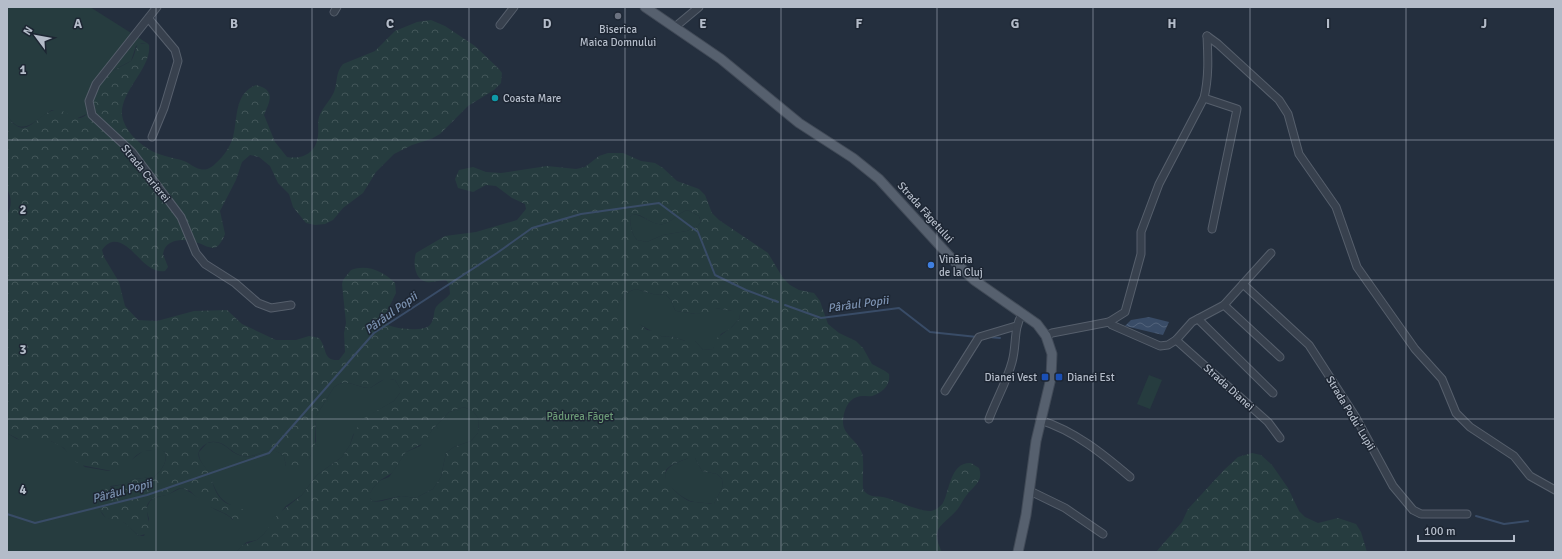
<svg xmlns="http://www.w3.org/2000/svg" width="1562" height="559" font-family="Signika,sans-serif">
<defs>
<pattern id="forest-crowns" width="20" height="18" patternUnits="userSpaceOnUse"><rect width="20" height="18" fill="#263c3f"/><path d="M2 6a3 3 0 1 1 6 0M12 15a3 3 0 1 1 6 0" fill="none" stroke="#435659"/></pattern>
<pattern id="water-waves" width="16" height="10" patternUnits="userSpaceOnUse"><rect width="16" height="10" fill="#394c67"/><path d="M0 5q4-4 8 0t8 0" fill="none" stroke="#53647b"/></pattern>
</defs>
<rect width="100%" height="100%" fill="#242f3e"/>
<!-- grass -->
<g fill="#263c3f">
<path d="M 7,7 L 90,7 L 147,43 L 142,43 L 136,46 L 131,61 L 114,70 L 95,92 L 92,106 L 87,114 L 78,118 L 74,118 L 52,110 C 36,119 22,140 7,115 Z"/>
<path d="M 688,210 L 699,216 L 701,222 L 698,226 L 687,231 L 663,235 L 647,242 L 637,240 C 632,235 630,225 630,217 L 633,214 C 644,215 653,226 663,224 C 673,222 678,212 688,210 Z"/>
<path d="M 636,289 L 653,294 L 666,295 L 671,300 L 675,310 L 677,311 L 696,314 L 717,308 C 724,310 733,310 739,313 L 740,318 L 730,329 L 721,334 L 713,349 L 703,350 L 695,341 L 685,341 L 671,336 L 662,337 L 635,322 L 618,322 C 613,308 622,292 636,289 Z"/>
<polygon points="1149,375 1162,380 1150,409 1137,404"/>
<path d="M 386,378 L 395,380 L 400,388 L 400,393 L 394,401 L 372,414 L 353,435 L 350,445 L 342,457 L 317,475 L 302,495 L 286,506 L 264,534 L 257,540 L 247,542 L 236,552 L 7,552 L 7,433 L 17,439 L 27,441 L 51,441 L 60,445 L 85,467 L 109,471 L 131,460 L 143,451 L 161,449 L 165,452 C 168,462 162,470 154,477 L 134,479 L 125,484 L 111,486 L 98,500 C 102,525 110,515 125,523 C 130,526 134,532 139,536 L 144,536 L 149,519 L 146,509 L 150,501 L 154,498 L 169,494 L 181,488 C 192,491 201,501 211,507 C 219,512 227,513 233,520 L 231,505 C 217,499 215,487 209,475 C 206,466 198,463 199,452 L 207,443 C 226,438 228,454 243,456 C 261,459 266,441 284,456 L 286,466 L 309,459 L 316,441 L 316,416 L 334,387 C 347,377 356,388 370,388 Z"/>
<polygon points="464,407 473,411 479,419 478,433 471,441 454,447 446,453 441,477 433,489 416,498 401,496 373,502 370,498 370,493 373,488 379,481 389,477 406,452 420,446 432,430 449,412"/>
<path d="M 688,458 L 695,458 L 702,471 L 717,474 L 722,479 L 723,486 L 714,504 C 712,504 692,502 690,501 C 682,497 658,482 667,470 C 671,464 682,461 688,458 Z"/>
</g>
<!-- forest -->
<g fill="url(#forest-crowns)" fill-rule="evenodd">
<path d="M 431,20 L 445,26 L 475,46 L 499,69 L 502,73 L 501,83 L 494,90 L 468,106 L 440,134 L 431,139 L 412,145 L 394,154 L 376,172 L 363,193 L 343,208 L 333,220 L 325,224 L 315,225 L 306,223 L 293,207 L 289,194 L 278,183 L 270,166 L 259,157 L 250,155 L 242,162 L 236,180 L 220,211 L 225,234 C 216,257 208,245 195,242 C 183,238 165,239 163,254 L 168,267 L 165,271 C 159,272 153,270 148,266 C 137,259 118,227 102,250 L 104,257 L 119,282 L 125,306 L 138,320 L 157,321 L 194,311 L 227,310 L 242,324 L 276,340 L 296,340 L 309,336 L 319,338 C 328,349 322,361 339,360 L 345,352 L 344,333 L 346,323 L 342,284 L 343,280 L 351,270 C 367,264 383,271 395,283 L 396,293 L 385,315 L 388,325 C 396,329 424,332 430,325 C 435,319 433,312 436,307 C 440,302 446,299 450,294 L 449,284 L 446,280 C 440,280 433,283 427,282 C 414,280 413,262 416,253 L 445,236 L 476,232 L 517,220 L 526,209 L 525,204 L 512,198 L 496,186 L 486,185 L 473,192 L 458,188 L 455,179 L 459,170 L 473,167 L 486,172 L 501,173 L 547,166 L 576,169 L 585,167 L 599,156 L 608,153 L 623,153 L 641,161 L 655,163 L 663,168 L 677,181 L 699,189 L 705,195 L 712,213 L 719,220 L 768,253 L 783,278 L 790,285 L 799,290 L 814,293 L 820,301 L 828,324 L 839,333 L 856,341 L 863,348 L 872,364 L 885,371 L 889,374 C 891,385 882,393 872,396 C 867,397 862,395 857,397 C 847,400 843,413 843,422 C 843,435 858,441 862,453 C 865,463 861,487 864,491 C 871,499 879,495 887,498 C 896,501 922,512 931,511 C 936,510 940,507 943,503 C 950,490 950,462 971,463 L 979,468 C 984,482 973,486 966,496 C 962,501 960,507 956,511 C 941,527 930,528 942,552 L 236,552 L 243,545 L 257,540 L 264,534 L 278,514 L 302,495 L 317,475 L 342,457 L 350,445 L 355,431 L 364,418 L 394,401 L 400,393 L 400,388 L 395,380 C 383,377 380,382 370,388 C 356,388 347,377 334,387 L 316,416 L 315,445 L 309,459 L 299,469 L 289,469 L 286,466 L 284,456 C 266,442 261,458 244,456 C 231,455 226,440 211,442 C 208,442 206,444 203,446 C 191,457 206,465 210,475 C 213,484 215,493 222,500 C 228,506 237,505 244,510 L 246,514 L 242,522 L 237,522 L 226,514 L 204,504 L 190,491 L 181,488 C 175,489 172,493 167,495 C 163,496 158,496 154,498 C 139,505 153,522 148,533 L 139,536 L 125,523 L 106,518 L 100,510 L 98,500 L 106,488 L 125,484 L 134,479 L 154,477 C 162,470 168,462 165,452 C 160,449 158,450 153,450 C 129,451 133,468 117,472 L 81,465 L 73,460 L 64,448 L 51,441 L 22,441 L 7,433 L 7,215 C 12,206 12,198 7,189 L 7,115 C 26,147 39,108 58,110 C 68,111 75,124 86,115 C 94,108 92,96 98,87 C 104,77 110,72 120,67 C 124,65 128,63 131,61 C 135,56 135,49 138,44 L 147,43 L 149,45 C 152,68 120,91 122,115 C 124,129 136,141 147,148 C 158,156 172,157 184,161 C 190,163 194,168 200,169 C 207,171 212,167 216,163 C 224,156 230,147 233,137 C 238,117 234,94 256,85 C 276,90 270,101 264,115 L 275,142 L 287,157 C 303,160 317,152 318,135 C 319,129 317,123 319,117 C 322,108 330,101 334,92 C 338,82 335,73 343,64 L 375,51 L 395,31 L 417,22 ZM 688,210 L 699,216 L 701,222 L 698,226 L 687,231 L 663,235 L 647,242 L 637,240 C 632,235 630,225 630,217 L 633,214 C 644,214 652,226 663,224 C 673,222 678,212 688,210 ZM 636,289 L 653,294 L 666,295 L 671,300 L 675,310 L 677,311 L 696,314 L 709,312 L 717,308 C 724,310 733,310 739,314 L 740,318 L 732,327 L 717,338 L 713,349 L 703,350 L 695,341 L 685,341 L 671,336 L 662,337 L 654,331 L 647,330 L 637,322 L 618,322 C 614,307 622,292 636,289 ZM 464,407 L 473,411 L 479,419 L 478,433 L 471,441 L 454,447 L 446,453 L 441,477 L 433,489 L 416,498 L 401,496 L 382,501 L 373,502 L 370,498 L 370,493 L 373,488 L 379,481 L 392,473 L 406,452 L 424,443 L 432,430 L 449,412 ZM 688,458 L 695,458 L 702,471 L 717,474 L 722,479 L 723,486 L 714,504 C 711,504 696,502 692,502 C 683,500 660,481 666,470 C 670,464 682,461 688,458 Z"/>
<polygon points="1252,453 1261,455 1272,465 1288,488 1299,511 1305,517 1318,523 1338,518 1356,524 1361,532 1367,552 1156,552 1182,522 1188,509 1224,470 1238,457"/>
</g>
<!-- water -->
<polygon fill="url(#water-waves)" points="1149,317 1169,322 1163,335 1125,326 1131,320"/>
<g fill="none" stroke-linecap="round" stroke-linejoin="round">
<!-- stream -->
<g stroke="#394c67" stroke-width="2">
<polyline points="785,305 821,318 899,308 930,332 977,337"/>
<polyline points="989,337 1000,338"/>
<polyline points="7,514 35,523 147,495 269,453 374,333 497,253 532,228 581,214 659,203 698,232 715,275 746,290 778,302"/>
<polyline points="1476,516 1504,524 1528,521"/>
</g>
<!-- minor casing -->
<g stroke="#565f6c" stroke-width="9">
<g id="minor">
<polyline points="157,7 96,84 89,101 92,115 132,152 181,217 196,253 205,264 235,283 258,303 271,308 291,305"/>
<polyline points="334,12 337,7"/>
<polyline points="149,19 175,50 178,61 164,108 152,137"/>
<polyline points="500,25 514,7"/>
<polyline points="675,27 699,7"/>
<polyline points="1207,36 1218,44 1279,100 1288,114 1299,154 1336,207 1357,267 1415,349 1442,379 1456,413 1470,427 1514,456 1530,476 1555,490"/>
<polyline points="1204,98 1237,109 1212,229"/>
<polyline points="1243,284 1309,345 1355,416 1393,486 1413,510 1421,514 1467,514"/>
<polyline points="1224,305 1280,357"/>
<polyline points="1198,319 1273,393"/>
<polyline points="1109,322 1112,325 1160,346 1168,345 1176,340 1192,322 1224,305 1271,253"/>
<path d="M 1046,336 L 1052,333 L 1109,322 L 1125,312 L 1141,254 L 1141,232 L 1159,184 L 1204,98 C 1209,77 1208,57 1207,36"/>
<polyline points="1176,340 1268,422 1280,438"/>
<polyline points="945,391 979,337 1016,326"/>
<path d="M 989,419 C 996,400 1007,381 1012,362 C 1017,344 1013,330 1022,314"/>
<path d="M 1040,420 C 1075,431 1103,454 1130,477"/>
<polyline points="1030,491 1065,508 1103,534"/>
</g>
</g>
<!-- major casing -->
<g stroke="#414a57" stroke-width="11">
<polyline id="major" points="645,7 721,59 799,123 853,158 879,179 952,259 974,280 1037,324 1046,336 1052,354 1051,378 1036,441 1026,515 1018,552"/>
</g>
<!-- minor -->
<use href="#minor" stroke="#38414e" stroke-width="7"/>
<!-- major -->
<use href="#major" stroke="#56606e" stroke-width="9"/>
</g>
<!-- grid -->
<path fill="none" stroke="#b4bcc9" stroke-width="1" stroke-opacity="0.55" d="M 156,7 L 156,552M 312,7 L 312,552M 469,7 L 469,552M 625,7 L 625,552M 781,7 L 781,552M 937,7 L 937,552M 1093,7 L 1093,552M 1250,7 L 1250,552M 1406,7 L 1406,552M 7,140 L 1555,140M 7,280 L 1555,280M 7,419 L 1555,419"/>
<!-- markers -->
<circle fill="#6b7280" stroke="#1d2633" stroke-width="1.5" cx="618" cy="16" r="4"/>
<circle fill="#0f9aa8" stroke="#1d2633" stroke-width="1.5" cx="495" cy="98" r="4"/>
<circle fill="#3f7fe0" stroke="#1d2633" stroke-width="1.5" cx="931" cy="265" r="4"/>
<g fill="#1a4fb4" stroke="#1d2633" stroke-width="1.5">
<rect x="1041" y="373" width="8" height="8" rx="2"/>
<rect x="1055" y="373" width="8" height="8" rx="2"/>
</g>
<g text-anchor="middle" stroke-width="3" stroke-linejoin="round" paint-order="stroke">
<!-- poi labels -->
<g font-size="11" fill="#b4bcc9" stroke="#1d2633" text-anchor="start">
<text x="618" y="33" text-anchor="middle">Biserica<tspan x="618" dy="13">Maica Domnului</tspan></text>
<text x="503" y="102">Coasta Mare</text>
<text x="939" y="263">Vinăria<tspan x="939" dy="13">de la Cluj</tspan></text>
<text x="1037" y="381" text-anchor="end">Dianei Vest</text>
<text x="1067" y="381">Dianei Est</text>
</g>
<!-- street labels -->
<g font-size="11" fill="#b4bcc9" stroke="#1d2633">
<text transform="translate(146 173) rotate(51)" y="4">Strada Carierei</text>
<text transform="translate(926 212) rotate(48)" y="4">Strada Făgetului</text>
<text transform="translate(1229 387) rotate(42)" y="4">Strada Dianei</text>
<text transform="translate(1351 413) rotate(59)" y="4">Strada Podu' Lupii</text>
</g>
<!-- park labels -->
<g font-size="11" fill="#6b9a76" stroke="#1d2633">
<text x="580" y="420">Pădurea Făget</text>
</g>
<!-- water labels -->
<g font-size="12" font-style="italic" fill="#7c92b1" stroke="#1d2633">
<text transform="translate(858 304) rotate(-8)" y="4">Pârâul Popii</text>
<text transform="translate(391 313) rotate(-36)" y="4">Pârâul Popii</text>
<text transform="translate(122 491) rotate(-15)" y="4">Pârâul Popii</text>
</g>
</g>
<g font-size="13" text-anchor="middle" font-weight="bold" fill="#b4bcc9" stroke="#1d2633" stroke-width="3" stroke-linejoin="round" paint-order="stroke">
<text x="78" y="28">A</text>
<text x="234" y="28">B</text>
<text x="390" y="28">C</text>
<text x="547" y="28">D</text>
<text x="703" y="28">E</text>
<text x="859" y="28">F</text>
<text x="1015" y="28">G</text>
<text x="1172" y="28">H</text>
<text x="1328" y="28">I</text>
<text x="1484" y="28">J</text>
<text x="23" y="74">1</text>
<text x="23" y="214">2</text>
<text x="23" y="354">3</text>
<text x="23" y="494">4</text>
</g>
<!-- border -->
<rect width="1562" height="559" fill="none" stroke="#b4bcc9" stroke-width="16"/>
<!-- north arrow -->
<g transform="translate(36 36) rotate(302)" stroke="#1d2633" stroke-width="3" paint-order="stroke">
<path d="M0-3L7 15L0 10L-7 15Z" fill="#b4bcc9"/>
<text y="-6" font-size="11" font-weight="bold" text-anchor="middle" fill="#b4bcc9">N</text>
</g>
<!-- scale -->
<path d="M1418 535v6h96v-6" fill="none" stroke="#b4bcc9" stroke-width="2"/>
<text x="1424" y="535" font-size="12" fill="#b4bcc9" stroke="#1d2633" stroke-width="3" paint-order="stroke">100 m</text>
</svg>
